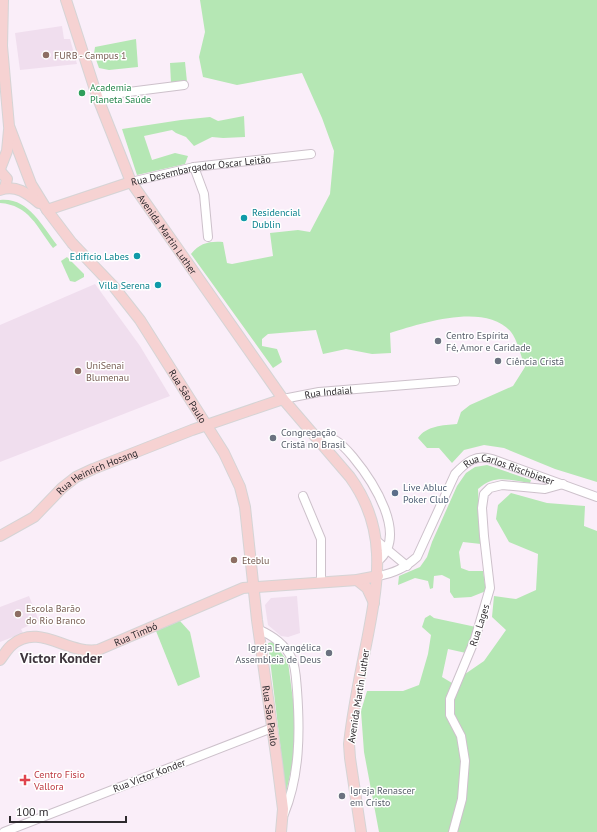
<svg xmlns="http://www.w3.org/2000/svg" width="597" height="832" font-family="'PT Sans',sans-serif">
<rect width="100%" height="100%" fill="#faeef9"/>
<!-- built -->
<g fill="#f0deee">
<polygon points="62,26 64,39 70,39 77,64 20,70 15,33"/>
<polygon points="95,284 140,346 170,396 0,462 0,325"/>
<polygon points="29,596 39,621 21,629 23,633 0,642 0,607"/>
<polygon points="297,596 300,633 288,637 281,636 268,625 265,605 271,598"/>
</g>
<!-- green -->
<g fill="#b5e7b4">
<path d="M 200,0 L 597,0 L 597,482 L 555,469 L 504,448 L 484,445 L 464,450 L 452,463 L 439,448 L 427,448 L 418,438 C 426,426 443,425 457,424 L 461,412 L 470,405 L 513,386 L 525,367 C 522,359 517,339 511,332 C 486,302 422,323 390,333 L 391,353 L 372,354 L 346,349 L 323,354 L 316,330 L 268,334 L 262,339 L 262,346 L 277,349 L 282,362 L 273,368 L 191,254 C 200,243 209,241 223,242 L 227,263 L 232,264 L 273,256 L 270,233 L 298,230 L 310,232 L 330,194 L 334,151 L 322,118 L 302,73 L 237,85 L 203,77 L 199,57 L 205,32 Z"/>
<polygon points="136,39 138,67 109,70 99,68 94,54 95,47"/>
<polygon points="185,62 187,82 171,83 170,63"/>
<polygon points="244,116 245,137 223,138 212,137 194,146 186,137 176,133 172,130 144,136 152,160 175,153 188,156 185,164 137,175 122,129 181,120 210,117 218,121"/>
<path d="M 0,200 C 28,197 42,226 57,245 L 53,248 C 37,227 29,205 0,203 Z"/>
<polygon points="67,257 84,274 84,277 75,282 70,281 61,261"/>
<path d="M 487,465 L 531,480 L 530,483 C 508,480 495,474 478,489 L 481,544 L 463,542 L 459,552 L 461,568 L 469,571 L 483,571 L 486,591 L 471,597 L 454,598 L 450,592 L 450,579 L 442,575 L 434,576 L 433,588 L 430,589 L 428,581 L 415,578 L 398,585 L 399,576 L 420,567 L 427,557 L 432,542 L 457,486 L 466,473 L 475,467 Z"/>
<polygon points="511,493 547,503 585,506 584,526 597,531 597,832 379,832 364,752 361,711 367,691 403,691 419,685 428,654 431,635 422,627 425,618 430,615 434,618 476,627 466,653 448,649 442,677 452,683 484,661 506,630 492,617 494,596 516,599 536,590 538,554 509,542 496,519 498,505"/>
<polygon points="180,621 190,632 200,677 178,686 156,631"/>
<polygon points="273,642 288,662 295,715 294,757 286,793 268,643"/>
</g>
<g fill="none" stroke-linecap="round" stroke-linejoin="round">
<!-- minor casing -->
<g stroke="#cdc1cb" stroke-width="10">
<g id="minor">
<polyline points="97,96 184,85"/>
<polyline points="194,167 204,194 208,237"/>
<path id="s1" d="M 131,182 L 194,167 L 311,154"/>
<path id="s2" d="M 283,399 L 319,392 L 455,381"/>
<path d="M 320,440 C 325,439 330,438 335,440 C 342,444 348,451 353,457 C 372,480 409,535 378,561"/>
<polyline points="303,496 321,539 321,583"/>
<polyline points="377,541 407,566"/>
<path id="s3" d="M 378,576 C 394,573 405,568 417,557 L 455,474 C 466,462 476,454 492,459 L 597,497"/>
<path d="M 258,629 C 273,636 285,644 292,659 C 296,668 296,680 297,690 C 300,731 300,775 284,814"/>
<polyline points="4,832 272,728"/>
<polyline points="453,832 462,799 465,761 461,736 450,715 450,699 475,639 490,588 484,536 482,508 484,494 490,488 502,485 545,489 563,484"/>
</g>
</g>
<!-- major casing -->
<g stroke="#d5d4d5" stroke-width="12">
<g id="major">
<path id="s4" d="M 3,0 L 2,46 L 9,126 L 31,184 L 47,210 L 72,243 L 114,287 L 140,320 L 224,453 L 240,487 L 245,507 L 257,620 L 277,762 L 283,809 L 281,832"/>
<path id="s5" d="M 66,0 L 97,96 L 131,182 L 283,399 L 350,477 C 387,528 379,577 368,635 C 361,671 353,707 349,744 L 350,758 L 361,832"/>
<polyline points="0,169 7,151 9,130"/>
<polyline points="0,171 7,179 5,188"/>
<path d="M 0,190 C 16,184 28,194 39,203"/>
<polyline points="47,210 131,182"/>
<path id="s6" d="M 0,536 L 34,517 L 62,488 L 76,477 L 93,469 L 192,430 L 283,399"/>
<polyline points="357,580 367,588 374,603"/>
<path id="s7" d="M 0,660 C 4,655 7,649 12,645 C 39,622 68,655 98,650 L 243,588 L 357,580 L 378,576"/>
</g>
</g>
<!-- minor -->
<use href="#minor" stroke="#fff" stroke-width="8"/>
<!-- major -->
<use href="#major" stroke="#f6d2d2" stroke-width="10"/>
</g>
<!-- markers -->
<g fill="#8d6e63" stroke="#fff" stroke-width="1.5">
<circle cx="46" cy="55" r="4"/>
<circle cx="78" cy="371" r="4"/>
<circle cx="234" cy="560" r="4"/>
<circle cx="18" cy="614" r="4"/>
</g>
<circle fill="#2e9e5b" stroke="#fff" stroke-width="1.5" cx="82" cy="93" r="4"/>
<g fill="#0f9aa8" stroke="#fff" stroke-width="1.5">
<circle cx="244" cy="218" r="4"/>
<circle cx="137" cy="256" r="4"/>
<circle cx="158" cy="285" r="4"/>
</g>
<g fill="#6b7280" stroke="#fff" stroke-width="1.5">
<circle cx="438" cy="341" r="4"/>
<circle cx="498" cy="361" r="4"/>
<circle cx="273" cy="438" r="4"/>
<circle cx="329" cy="653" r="4"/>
<circle cx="342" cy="796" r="4"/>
</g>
<circle fill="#5c6f8a" stroke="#fff" stroke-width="1.5" cx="395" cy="493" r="4"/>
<path fill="#e0444e" stroke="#fff" stroke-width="1.5" d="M23 774h4v4h4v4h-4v4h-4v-4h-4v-4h4z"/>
<g text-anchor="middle" stroke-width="3" stroke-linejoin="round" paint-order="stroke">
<!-- education labels -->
<g font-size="10" fill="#785e54" stroke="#fff" text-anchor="start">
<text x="54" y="59">FURB - Campus 1</text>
<text x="86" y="369">UniSenai<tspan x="86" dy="12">Blumenau</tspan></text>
<text x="242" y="564">Eteblu</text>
<text x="26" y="612">Escola Barão<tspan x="26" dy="12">do Rio Branco</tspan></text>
</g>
<!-- leisure labels -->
<g font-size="10" fill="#27864d" stroke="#fff" text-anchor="start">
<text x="90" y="91">Academia<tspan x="90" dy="12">Planeta Saúde</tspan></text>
</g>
<!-- street labels -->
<g font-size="10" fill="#2e2a2e" stroke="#fff">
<text dy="4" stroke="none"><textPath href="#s1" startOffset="71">Rua Desembargador Oscar Leitão</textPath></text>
<text dy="4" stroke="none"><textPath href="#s5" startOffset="257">Avenida Martin Luther</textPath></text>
<text dy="4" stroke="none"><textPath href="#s2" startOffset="46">Rua Indaial</textPath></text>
<text dy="4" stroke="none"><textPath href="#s4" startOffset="453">Rua São Paulo</textPath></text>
<text dy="4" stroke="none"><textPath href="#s6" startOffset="118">Rua Heinrich Hosang</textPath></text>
<text dy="4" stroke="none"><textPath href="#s3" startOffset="196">Rua Carlos Rischbieter</textPath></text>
<text transform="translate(479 625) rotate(-72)" y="4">Rua Lages</text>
<text dy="4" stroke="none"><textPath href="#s7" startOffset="150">Rua Timbó</textPath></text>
<text transform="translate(358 696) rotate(-81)" y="4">Avenida Martin Luther</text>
<text dy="4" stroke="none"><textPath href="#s4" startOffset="789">Rua São Paulo</textPath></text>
<text transform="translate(149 775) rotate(-21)" y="4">Rua Victor Konder</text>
</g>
<!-- culture labels -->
<g font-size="10" fill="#0d838f" stroke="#fff" text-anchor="end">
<text x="252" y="216" text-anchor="start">Residencial<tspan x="252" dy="12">Dublin</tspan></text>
<text x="129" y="260">Edifício Labes</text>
<text x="150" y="289">Villa Serena</text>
</g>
<!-- worship labels -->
<g font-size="10" fill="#5b616d" stroke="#fff" text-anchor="start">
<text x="446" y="339">Centro Espírita<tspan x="446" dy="12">Fé, Amor e Caridade</tspan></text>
<text x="506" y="365">Ciência Cristã</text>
<text x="281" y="436">Congregação<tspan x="281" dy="12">Cristã no Brasil</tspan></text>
<text x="321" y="651" text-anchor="end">Igreja Evangélica<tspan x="321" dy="12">Assembleia de Deus</tspan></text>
<text x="350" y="794">Igreja Renascer<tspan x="350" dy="12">em Cristo</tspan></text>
</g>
<!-- service labels -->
<g font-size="10" fill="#4e5e75" stroke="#fff" text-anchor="start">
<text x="403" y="491">Live Abluc<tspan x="403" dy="12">Poker Club</tspan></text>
</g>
<!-- health labels -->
<g font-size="10" fill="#be3a42" stroke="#fff" text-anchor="start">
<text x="34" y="778">Centro Fisio<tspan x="34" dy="12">Vallora</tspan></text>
</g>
<!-- district labels -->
<g font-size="14" font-weight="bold" fill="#3e353d" stroke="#fff">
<text x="61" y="663">Victor Konder</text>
</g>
</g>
<!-- scale -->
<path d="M10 816v6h116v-6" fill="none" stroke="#2e2a2e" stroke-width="2"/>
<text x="16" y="816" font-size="12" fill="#2e2a2e" stroke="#ffffff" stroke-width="3" paint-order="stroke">100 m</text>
</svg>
